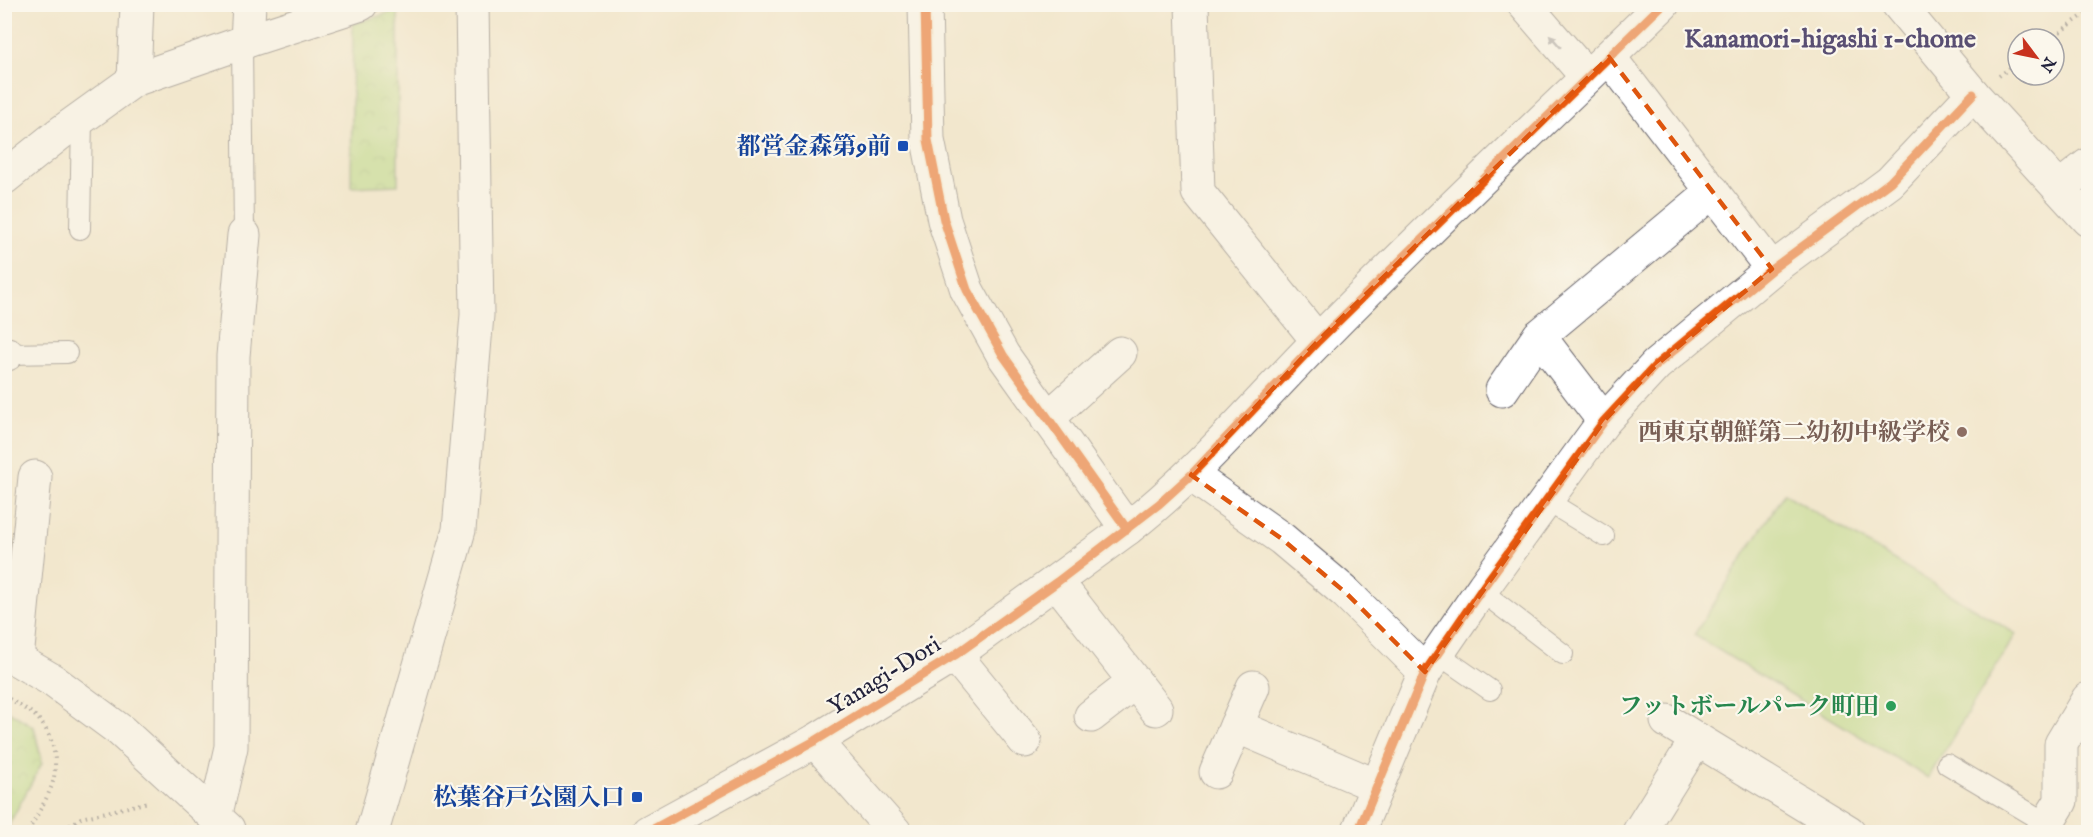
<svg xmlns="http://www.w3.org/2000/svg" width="2093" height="837" font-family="'IM FELL English','Noto Serif JP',serif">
<defs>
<pattern id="park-crowns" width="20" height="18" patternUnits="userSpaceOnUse" patternTransform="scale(1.5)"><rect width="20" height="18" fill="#b4d983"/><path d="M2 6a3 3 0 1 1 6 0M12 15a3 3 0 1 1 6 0" fill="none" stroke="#9aba72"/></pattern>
</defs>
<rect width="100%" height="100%" fill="#fbf7ec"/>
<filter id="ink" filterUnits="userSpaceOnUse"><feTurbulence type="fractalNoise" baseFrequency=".0167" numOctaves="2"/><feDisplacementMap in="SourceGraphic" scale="12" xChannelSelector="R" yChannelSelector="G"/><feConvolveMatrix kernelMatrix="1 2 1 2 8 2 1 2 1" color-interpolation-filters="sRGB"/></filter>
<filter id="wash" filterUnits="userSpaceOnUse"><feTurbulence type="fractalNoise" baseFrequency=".008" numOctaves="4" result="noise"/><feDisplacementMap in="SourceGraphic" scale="24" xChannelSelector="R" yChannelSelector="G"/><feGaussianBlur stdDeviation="1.35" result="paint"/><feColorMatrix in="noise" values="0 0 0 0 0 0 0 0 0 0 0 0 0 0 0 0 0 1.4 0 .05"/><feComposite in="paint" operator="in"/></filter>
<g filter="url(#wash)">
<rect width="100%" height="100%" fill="#f2e7cd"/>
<!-- park -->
<g fill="url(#park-crowns)" stroke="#6b7e5f" stroke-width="1.5">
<polygon points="398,10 398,185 351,187 353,24"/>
<polygon points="5,709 34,727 42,763 5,832"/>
</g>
<!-- garden -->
<polygon fill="#b4d983" stroke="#6b7e5f" stroke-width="1.5" points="1784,493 2016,634 1928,778 1694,635"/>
</g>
<g filter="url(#ink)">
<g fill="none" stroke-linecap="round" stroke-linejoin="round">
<!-- service casing -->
<g stroke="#6b676e" stroke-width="22">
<g id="service">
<polyline points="242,43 244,235"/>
<polyline points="80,229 82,117"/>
<polyline points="7,354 67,353"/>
<polyline points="1547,501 1604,536"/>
<polyline points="1481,591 1563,654"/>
<polyline points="1438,654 1490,690"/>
<polyline points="1947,764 2048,824"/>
</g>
</g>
<!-- minor casing -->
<g stroke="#6b676e" stroke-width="35">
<g id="minor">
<polyline points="1192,4 1198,192 1318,341"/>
<polyline points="1524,4 1587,77"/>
<polyline points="1898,4 1973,94 2088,220"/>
<polyline points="247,41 249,4"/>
<polyline points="1609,57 1772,269"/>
<polyline points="134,80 137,4"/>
<polyline points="4,178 59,134 134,80 247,41 361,4"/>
<polyline points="2059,188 2088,165"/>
<polyline points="1539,336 1604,421"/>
<polyline points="4,354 7,354"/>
<polyline points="1502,390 1539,336 1713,191"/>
<polyline points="1047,419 1120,353"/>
<polyline points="1191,475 1282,539 1346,593 1425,672"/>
<path d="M 1127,529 C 1198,474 1255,405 1318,341 C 1430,226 1548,116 1663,4"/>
<polyline points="1057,582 1156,709"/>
<polyline points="4,652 52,680 121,731 228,829"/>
<polyline points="955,655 1025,741"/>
<polyline points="17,659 35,477"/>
<polyline points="1091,716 1135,682"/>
<polyline points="1667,721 1849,832"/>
<polyline points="1236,726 1377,786"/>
<polyline points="815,741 895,832"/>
<polyline points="1216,772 1253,687"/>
<polyline points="215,818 231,747 233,356 244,235"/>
<polyline points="372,832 459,530 477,315 472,4"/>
<polyline points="1358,832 1425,672 1484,586 1604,421 1656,365 1772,269 1890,182 1973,94"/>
<polyline points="1639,832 1697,739"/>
<polyline points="2042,832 2061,801 2061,744 2088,699"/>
</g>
</g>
<!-- tertiary casing -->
<g stroke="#6b676e" stroke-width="35">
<polyline id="tertiary" points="648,832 815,741 955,655 1127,529 1003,355 967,290 944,220 928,140 925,4"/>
</g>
<!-- path -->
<g stroke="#6b676e" stroke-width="4" stroke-dasharray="1.5 4.5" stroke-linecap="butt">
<polyline points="2050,39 2088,12"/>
<polyline points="1999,76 2018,62"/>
<path d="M 4,696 C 14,702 24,707 33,714 C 51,729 58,754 54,777 C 52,792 35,818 28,832"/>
<polyline points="60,832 81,818 149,802"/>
</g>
<!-- service -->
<use href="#service" stroke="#fff" stroke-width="20"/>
<!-- minor -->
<use href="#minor" stroke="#fff" stroke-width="33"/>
<!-- tertiary -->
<use href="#tertiary" stroke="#fff" stroke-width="33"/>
<!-- cycleway casing -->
<g stroke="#fbf7ec" stroke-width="13">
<g id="cycleway">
<polyline points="925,4 928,140 944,220 967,290 1003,355 1127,529"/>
<polyline points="648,832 815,741 955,655 1057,582 1159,504 1191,475 1318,341 1663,4"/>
<polyline points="1358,832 1425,672 1484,586 1604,421 1656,365 1772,269 1890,182 1973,94"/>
</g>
</g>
<!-- cycleway -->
<use href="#cycleway" stroke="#e8590c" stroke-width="9"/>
</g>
<!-- one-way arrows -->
<defs><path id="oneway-solid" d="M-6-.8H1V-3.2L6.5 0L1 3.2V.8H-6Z" transform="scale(1.5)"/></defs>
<use fill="#9c9ca7" href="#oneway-solid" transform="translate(1555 41) rotate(-131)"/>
</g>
<!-- marked area -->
<path d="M0 0H2093V837H0ZM 1609,57 L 1772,269 L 1656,365 L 1604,421 L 1425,672 L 1346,593 L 1282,539 L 1191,475 L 1318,341 Z" fill="#f2e7cd" fill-opacity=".55" fill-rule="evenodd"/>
<path fill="none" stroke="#de560e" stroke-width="4.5" stroke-dasharray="12 8" stroke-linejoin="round" d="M 1609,57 L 1772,269 L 1656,365 L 1604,421 L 1425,672 L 1346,593 L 1282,539 L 1191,475 L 1318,341 Z"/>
<!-- markers -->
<g fill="#1a4fb4" stroke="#fbf7ec" stroke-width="2">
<rect x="897" y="140" width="12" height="12" rx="3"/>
<rect x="631" y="791" width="12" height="12" rx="3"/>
</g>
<circle fill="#8d6e63" stroke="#fbf7ec" stroke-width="2" cx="1962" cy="432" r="6"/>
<circle fill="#2e9e5b" stroke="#fbf7ec" stroke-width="2" cx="1891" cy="706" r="6"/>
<g text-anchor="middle" stroke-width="4.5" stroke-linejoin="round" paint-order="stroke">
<!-- transit labels -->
<g font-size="24" font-weight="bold" fill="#164399" stroke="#fbf7ec" text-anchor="end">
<text x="891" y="154">都営金森第9前</text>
<text x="625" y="805">松葉谷戸公園入口</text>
</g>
<!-- education labels -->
<g font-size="24" font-weight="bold" fill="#785e54" stroke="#fbf7ec" text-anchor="end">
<text x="1950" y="440">西東京朝鮮第二幼初中級学校</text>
</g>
<!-- street labels -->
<g font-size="24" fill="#22223b" stroke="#fbf7ec">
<text transform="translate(884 675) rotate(-32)" y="8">Yanagi-Dori</text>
</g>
<!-- leisure labels -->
<g font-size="24" font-weight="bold" fill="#27864d" stroke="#fbf7ec" text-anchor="end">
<text x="1879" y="714">フットボールパーク町田</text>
</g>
<!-- neighbourhood labels -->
<g font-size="26" font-weight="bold" fill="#594f73" stroke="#fbf7ec">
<text x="1830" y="47">Kanamori-higashi 1-chome</text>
</g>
</g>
<!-- margin -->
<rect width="2093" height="837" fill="none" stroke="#fbf7ec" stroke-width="24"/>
<!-- north arrow -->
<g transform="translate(2036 57) rotate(122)"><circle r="28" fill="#fbf7ec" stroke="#a4a2a5" stroke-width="1.5"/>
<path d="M0-4.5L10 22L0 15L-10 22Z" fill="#c8321e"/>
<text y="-9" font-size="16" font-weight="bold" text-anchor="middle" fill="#22223b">N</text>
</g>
</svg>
